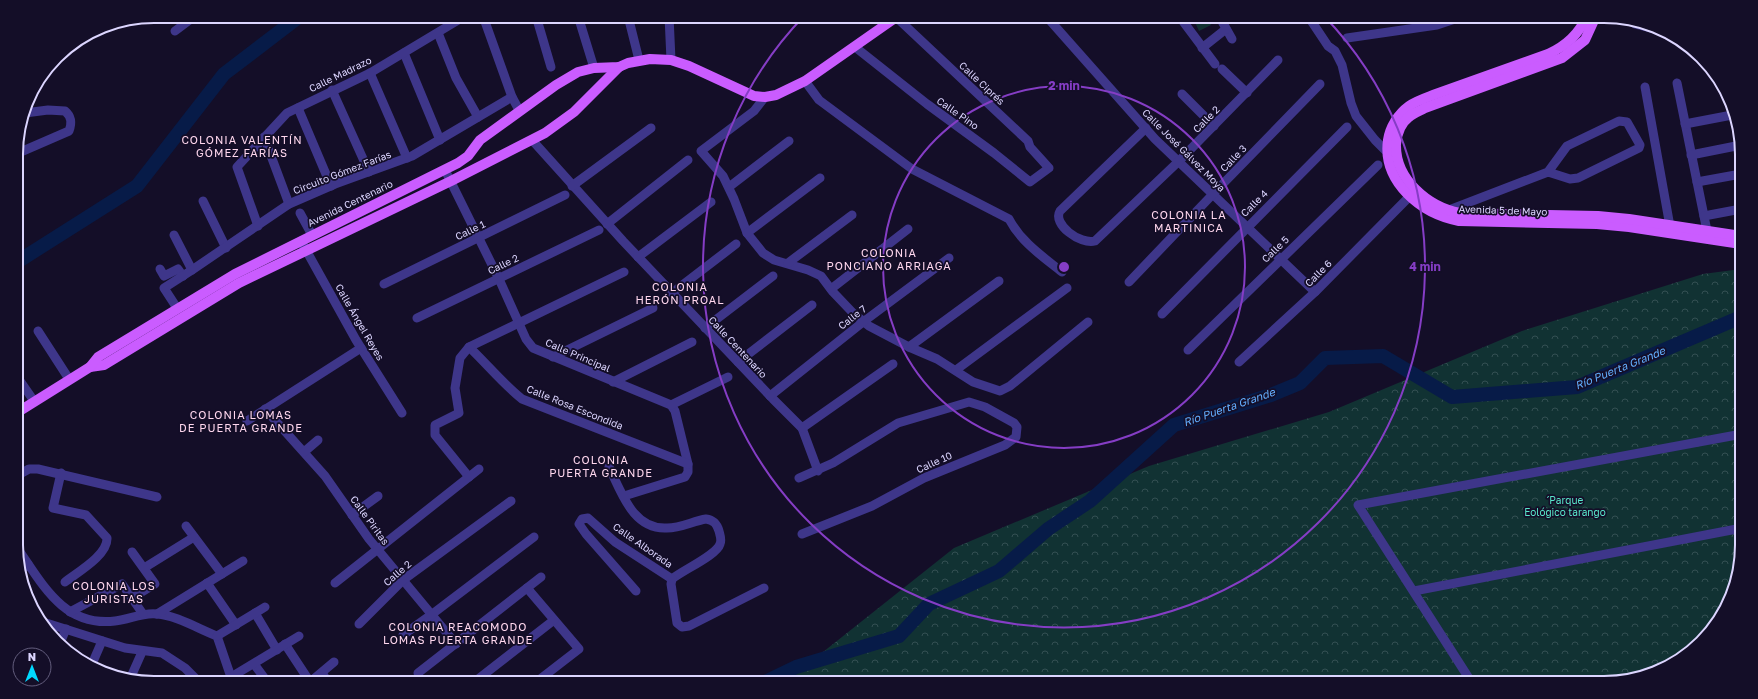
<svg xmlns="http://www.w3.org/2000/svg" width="1758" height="699" font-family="'Golos Text',sans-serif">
<defs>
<pattern id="park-crowns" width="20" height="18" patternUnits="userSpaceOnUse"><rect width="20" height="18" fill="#113233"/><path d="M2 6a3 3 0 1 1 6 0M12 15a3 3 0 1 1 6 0" fill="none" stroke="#334f52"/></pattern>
</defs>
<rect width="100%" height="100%" fill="#140e28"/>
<!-- grass -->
<polygon fill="#113233" points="1192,16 1207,16 1211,25 1199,31"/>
<!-- park -->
<polygon fill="url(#park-crowns)" points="1741,269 1742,545 1735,590 1714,629 1688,655 1649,676 1613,683 784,683 954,548 1149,466 1329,412 1522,331 1703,274"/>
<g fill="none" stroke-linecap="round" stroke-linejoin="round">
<!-- river -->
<g stroke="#071b48" stroke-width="14">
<polyline points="17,262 137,186 224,74 300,16"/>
<polyline points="763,683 796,667 899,636 929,604 999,571 1048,529 1090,501 1174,425 1271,395 1300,383 1325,358 1383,356 1452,397 1577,387 1741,317"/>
</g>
<!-- minor -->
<g stroke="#3e368a" stroke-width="9">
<polyline points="483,16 512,97 519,110"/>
<polyline points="536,16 551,67"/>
<polyline points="578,16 594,68"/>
<polyline points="628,16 639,60"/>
<polyline points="669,16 671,60"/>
<polyline points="1046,16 1155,139 1315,292"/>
<polyline points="1179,16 1215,64"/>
<polyline points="1219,16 1232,39"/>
<polyline points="1308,16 1328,46 1335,51 1342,65 1351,103 1356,116 1375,140 1387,152"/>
<polyline points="1630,20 1635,24 1666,32"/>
<polyline points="175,31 195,16"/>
<polyline points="438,33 456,78 478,117"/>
<polyline points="1347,38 1437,25 1464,16"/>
<polyline points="855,47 927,104 994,153 1030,182 1049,168 1030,147 1028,141 896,17"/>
<polyline points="1202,48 1226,29"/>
<polyline points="404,53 440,140"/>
<polyline points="1222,69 1247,93"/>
<polyline points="370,73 407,158"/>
<path d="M 805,81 L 819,100 L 912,169 L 1009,219 C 1021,242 1042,256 1062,272"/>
<polyline points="1677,83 1707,231"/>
<polyline points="1645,87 1671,232"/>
<polyline points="332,90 369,172"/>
<polyline points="1182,94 1214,126"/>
<polyline points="765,97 754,111 701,151 723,176 734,199 747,233 763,253 774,260 808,270 821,276 833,292 853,313 869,326 909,347 937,359 973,382 1000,391 1010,386 1088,322"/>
<polyline points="298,108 331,186"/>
<polyline points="1685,124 1732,115"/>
<path d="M 1146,128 L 1060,211 C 1052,224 1080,245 1095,241 L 1179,161 L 1278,60"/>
<polyline points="264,137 289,204"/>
<polyline points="532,140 623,241 773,399 802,428 818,471"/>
<path d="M 16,154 L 69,131 C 72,123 72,117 65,111 L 48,110 L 25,113"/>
<polyline points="1691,155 1741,145"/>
<polyline points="445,170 499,279 526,339 533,348 671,405 675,411 688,464 688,472 685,477 624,496"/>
<polyline points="1697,182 1741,174"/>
<polyline points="572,186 651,128"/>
<polyline points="729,187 789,141"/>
<polyline points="203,201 226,248"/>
<polyline points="1449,210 1548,172 1567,146 1619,121 1627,122 1640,145 1639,148 1578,178 1570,179 1548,172"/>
<polyline points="300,213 312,235"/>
<polyline points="1704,216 1741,209"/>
<polyline points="607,224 688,160"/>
<polyline points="258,226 237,167 287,113 370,73 465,16"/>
<polyline points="747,233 820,178"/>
<polyline points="174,235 192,270"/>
<polyline points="301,241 356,340 402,413"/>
<polyline points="638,257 711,202"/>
<polyline points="788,263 852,215"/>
<polyline points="160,269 164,276 178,269 183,276"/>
<polyline points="1129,282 1213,194 1320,84"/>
<polyline points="384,284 565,195"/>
<polyline points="831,289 908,229"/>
<polyline points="672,293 736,244"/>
<polyline points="177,308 164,288 192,270 289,204 335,184 412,156 512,97"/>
<polyline points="1162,314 1347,127"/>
<polyline points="417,318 599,230"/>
<polyline points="705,328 773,276"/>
<polyline points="38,331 69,379"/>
<path d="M 469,347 C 487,364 502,383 522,399 L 688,464"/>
<polyline points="909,347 999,281"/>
<polyline points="1188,350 1378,165"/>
<polyline points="553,357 653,308"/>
<polyline points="738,362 812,305"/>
<polyline points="1239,362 1315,292 1409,197"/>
<polyline points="956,370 1067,288"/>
<polyline points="18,378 34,401"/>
<polyline points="613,382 692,342"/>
<polyline points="770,396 863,322 949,258"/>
<polyline points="671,405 728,377"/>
<polyline points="265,409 325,476 369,539 456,644"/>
<polyline points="247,421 361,348"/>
<polyline points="802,428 893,364"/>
<polyline points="304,452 318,440"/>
<path d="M 609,467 C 622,493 633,530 667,528 C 681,528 693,521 706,519 C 714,520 717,524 719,531 C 720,535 722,540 720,544 C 717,555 683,570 672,579"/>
<path d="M 61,473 L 53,508 L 86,515 L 107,538 C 108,555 78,572 65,582"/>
<polyline points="18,475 29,469 38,469 157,497"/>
<polyline points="469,477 435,435 435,425 459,413 455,388 460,358 469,347 624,272"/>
<polyline points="799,478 833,463 898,423 969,402 985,407 1014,423 1017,427 1016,437 1005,445 924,478 872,506 802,534"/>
<polyline points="352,515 378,496"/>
<polyline points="186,526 222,574"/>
<path d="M 18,549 C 43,585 64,627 115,621 C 129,620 142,612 157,614 C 175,615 199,629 217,636 L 233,683"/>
<polyline points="144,568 194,537"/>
<polyline points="19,572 28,564"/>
<polyline points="207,583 236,625"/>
<polyline points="335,583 479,469"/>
<polyline points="527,588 579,649 535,683"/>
<polyline points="636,591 586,534 579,524 582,519 588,518 615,542 672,579 671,584 677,623 682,627 689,626 764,588"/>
<polyline points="1414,591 1742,528"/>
<polyline points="132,598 155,584 132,552"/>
<polyline points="70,612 122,584 143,614"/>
<polyline points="255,613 277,650"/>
<polyline points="157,614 243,561"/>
<polyline points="43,622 125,648 162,653 185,668 200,683"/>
<polyline points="359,624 403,580 511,501"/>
<polyline points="403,635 431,615 534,537"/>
<polyline points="217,636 265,607"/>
<polyline points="60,643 66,629"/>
<polyline points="285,644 310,682"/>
<polyline points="92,664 102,641"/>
<polyline points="254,664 268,683"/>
<polyline points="322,673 329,683"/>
<polyline points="418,673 541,577"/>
<polyline points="231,677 299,636"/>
<polyline points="130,679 142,652"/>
<polyline points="309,683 334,662"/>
<polyline points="473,683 554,620"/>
<polyline points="1472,683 1358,505 1742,434"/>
</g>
<!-- major -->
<g stroke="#ca5cff" stroke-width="10">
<path d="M 1587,16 C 1579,34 1566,46 1548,54 L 1433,95 C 1425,98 1416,101 1409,106 C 1398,114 1390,127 1388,140 C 1382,182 1421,214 1459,221 L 1597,224 L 1629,227 L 1741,244"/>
<path d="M 1596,16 L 1585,40 L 1562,58 L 1425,108 C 1420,111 1414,113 1409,117 C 1401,123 1397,134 1396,144 C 1395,179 1428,207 1460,213 L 1598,216 L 1629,219 L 1741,236"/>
<polyline points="90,367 104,365 239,283 451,181 545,133 574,112 619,67"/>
<polyline points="18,412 90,367 98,357 235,274 458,163 468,156 480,140 556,85 578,72 594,68 619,67 628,63 650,59 671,60 689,66 754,96 765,97 776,95 805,81 898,16"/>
</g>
</g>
<!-- distance rings -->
<g fill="none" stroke="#853dc5" stroke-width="2">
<circle cx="1064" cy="267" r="181"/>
<path d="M1324 16A361 361 0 1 1 804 16"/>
</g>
<g text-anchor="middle" stroke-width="3.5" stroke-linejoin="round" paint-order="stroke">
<!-- street labels -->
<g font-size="10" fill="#dcd5ff" stroke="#140e28">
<text transform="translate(340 74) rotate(-26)" y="4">Calle Madrazo</text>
<text transform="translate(982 83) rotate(43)" y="4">Calle Ciprés</text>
<text transform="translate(958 113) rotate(35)" y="4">Calle Pino</text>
<text transform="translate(1206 119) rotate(-45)" y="4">Calle 2</text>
<text transform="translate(1184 150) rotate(45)" y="4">Calle José Gálvez Moya</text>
<text transform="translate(1233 158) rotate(-46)" y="4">Calle 3</text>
<text transform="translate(342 172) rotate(-21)" y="4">Circuito Gómez Farías</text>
<text transform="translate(350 203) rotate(-26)" y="4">Avenida Centenario</text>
<text transform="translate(1254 203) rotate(-45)" y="4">Calle 4</text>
<text transform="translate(1503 210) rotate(2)" y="4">Avenida 5 de Mayo</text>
<text transform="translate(470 230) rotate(-26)" y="4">Calle 1</text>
<text transform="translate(1275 249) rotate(-44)" y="4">Calle 5</text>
<text transform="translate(503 264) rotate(-26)" y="4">Calle 2</text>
<text transform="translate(1318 273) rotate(-45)" y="4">Calle 6</text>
<text transform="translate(852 317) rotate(-38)" y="4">Calle 7</text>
<text transform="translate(360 322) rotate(60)" y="4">Calle Ángel Reyes</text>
<text transform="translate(738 347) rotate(47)" y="4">Calle Centenario</text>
<text transform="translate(578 355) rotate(23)" y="4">Calle Principal</text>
<text transform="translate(575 407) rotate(22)" y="4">Calle Rosa Escondida</text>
<text transform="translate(934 462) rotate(-24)" y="4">Calle 10</text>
<text transform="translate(370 520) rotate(54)" y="4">Calle Piritas</text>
<text transform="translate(643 545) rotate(35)" y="4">Calle Alborada</text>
<text transform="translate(397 573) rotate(-41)" y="4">Calle 2</text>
</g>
<!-- park labels -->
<g font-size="10" fill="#59e7cb" stroke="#140e28">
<text x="1565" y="504">´Parque<tspan x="1565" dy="12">Eológico tarango</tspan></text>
</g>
<!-- neighbourhood labels -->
<g font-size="11" letter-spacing="1" fill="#ffd7ee" stroke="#140e28">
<text x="242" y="144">COLONIA VALENTÍN<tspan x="242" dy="13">GÓMEZ FARÍAS</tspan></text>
<text x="1189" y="219">COLONIA LA<tspan x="1189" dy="13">MARTINICA</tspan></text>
<text x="889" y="257">COLONIA<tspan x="889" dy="13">PONCIANO ARRIAGA</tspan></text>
<text x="680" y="291">COLONIA<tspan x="680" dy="13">HERÓN PROAL</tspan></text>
<text x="241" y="419">COLONIA LOMAS<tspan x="241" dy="13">DE PUERTA GRANDE</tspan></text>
<text x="601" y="464">COLONIA<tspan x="601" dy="13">PUERTA GRANDE</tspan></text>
<text x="114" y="590">COLONIA LOS<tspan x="114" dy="13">JURISTAS</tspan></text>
<text x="458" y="631">COLONIA REACOMODO<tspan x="458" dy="13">LOMAS PUERTA GRANDE</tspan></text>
</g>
<!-- water labels -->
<g font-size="11" font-style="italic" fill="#63afff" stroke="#140e28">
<text transform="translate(1620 368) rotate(-22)" y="4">Río Puerta Grande</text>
<text transform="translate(1229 407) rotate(-19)" y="4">Río Puerta Grande</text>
</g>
</g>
<!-- crop -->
<path d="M0 0H1758V699H0ZM154 23H1604A131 131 0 0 1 1735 154V545A131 131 0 0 1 1604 676H154A131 131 0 0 1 23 545V154A131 131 0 0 1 154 23Z" fill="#140e28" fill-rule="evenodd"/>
<path fill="none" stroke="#dcd5ff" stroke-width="2" d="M154 23H1604A131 131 0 0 1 1735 154V545A131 131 0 0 1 1604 676H154A131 131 0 0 1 23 545V154A131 131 0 0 1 154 23Z"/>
<circle cx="1064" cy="267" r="6" fill="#853dc5" stroke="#140e28" stroke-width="2"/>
<g font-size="12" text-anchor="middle" font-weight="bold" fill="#853dc5" stroke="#140e28" stroke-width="3.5" stroke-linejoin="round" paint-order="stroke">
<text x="1064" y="90">2 min</text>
<text x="1425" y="271">4 min</text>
</g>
<!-- north arrow -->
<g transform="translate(32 667)"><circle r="19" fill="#140e28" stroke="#645e7e"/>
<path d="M0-3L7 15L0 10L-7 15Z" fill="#01d9ff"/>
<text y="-6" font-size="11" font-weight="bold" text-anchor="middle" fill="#dcd5ff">N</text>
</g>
</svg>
